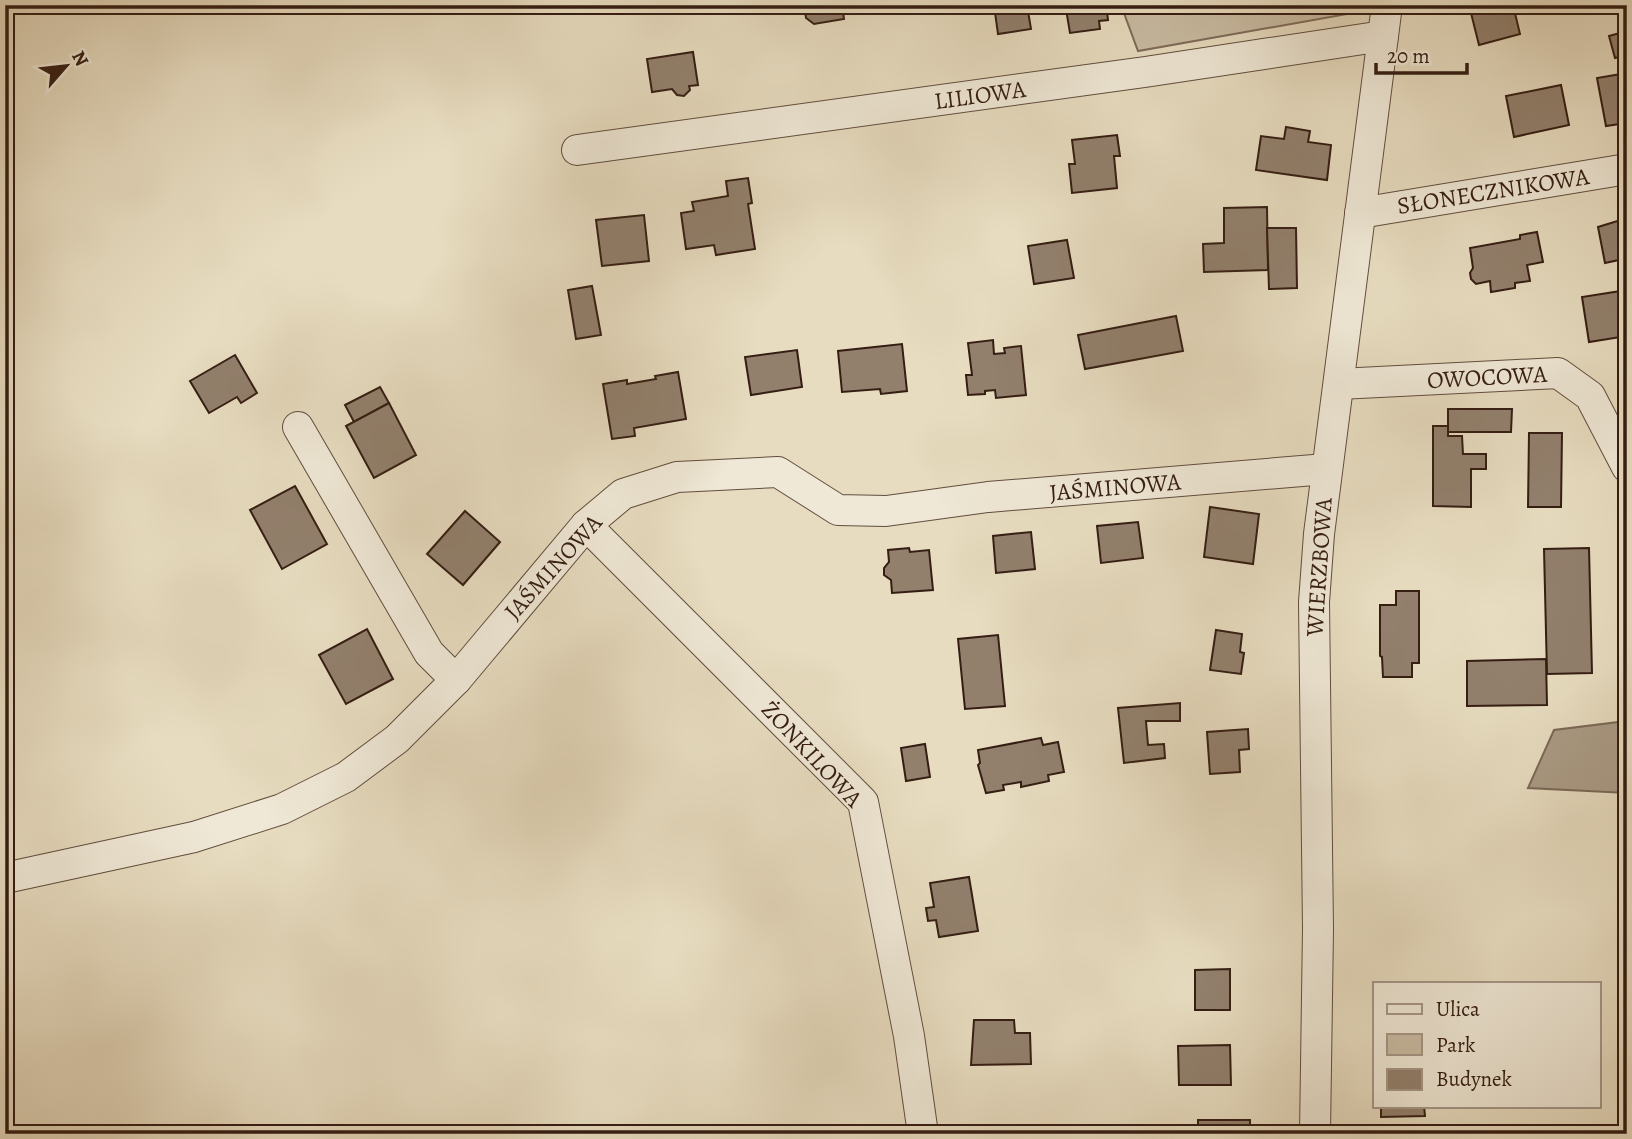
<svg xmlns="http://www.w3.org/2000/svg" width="1632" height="1139" font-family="Alegreya,serif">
<rect width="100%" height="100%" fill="#e7dcc0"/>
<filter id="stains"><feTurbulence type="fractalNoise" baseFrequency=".00286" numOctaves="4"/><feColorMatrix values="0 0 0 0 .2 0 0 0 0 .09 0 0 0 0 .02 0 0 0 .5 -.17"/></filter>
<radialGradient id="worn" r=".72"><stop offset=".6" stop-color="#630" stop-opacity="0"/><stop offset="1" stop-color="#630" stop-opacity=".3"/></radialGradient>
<!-- green -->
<polygon fill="#c9bca3" stroke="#7f6c5b" stroke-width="2" points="1121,5 1371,5 1370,10 1138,51"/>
<!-- water -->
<polygon fill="#aa9b85" stroke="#7b6957" stroke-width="2" points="1627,721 1627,793 1528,788 1554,730"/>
<!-- building -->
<g fill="#92806d" stroke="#351d13" stroke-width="2">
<polygon points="842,5 844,19 814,24 806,18 804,5"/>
<polygon points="994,5 1027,5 1031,29 998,34"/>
<polygon points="1074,5 1119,5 1120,9 1107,11 1108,20 1099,21 1100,29 1070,33 1066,9 1074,8"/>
<polygon points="1469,5 1513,5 1520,34 1479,45"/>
<polygon points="1627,31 1627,55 1615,58 1609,36"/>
<polygon points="693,52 698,85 689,86 690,90 684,96 677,95 672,89 652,92 647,59"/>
<polygon points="1627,73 1627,123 1606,126 1597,78"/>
<polygon points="1561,85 1569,125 1514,137 1506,96"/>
<polygon points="1286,127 1310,131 1308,142 1331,145 1327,180 1256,170 1261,136 1284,139"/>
<polygon points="1117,135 1120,156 1114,156 1117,188 1072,193 1069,164 1075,164 1072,140"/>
<polygon points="748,178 752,203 748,204 755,249 716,255 714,245 686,249 681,213 694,211 692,202 728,196 726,181"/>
<polygon points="1267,207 1268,270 1204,272 1203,244 1224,243 1224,208"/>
<polygon points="644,215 649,261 602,266 596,220"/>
<polygon points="1627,218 1627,262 1620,264 1619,260 1605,263 1598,227"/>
<polygon points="1267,228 1296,228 1297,288 1269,289"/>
<polygon points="1537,232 1543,262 1527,265 1530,281 1515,283 1515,288 1491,292 1490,281 1476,284 1471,279 1470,273 1473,268 1470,248 1520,239 1520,235"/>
<polygon points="1067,240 1074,278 1034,284 1028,246"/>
<polygon points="592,286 601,335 576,339 568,290"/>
<polygon points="1627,290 1627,336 1589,342 1582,297"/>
<polygon points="1176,316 1183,351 1085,369 1078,335"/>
<polygon points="993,340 994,354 1005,353 1004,348 1021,346 1026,395 996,398 995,390 985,391 985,394 968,395 966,375 972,375 968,343"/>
<polygon points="902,344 907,391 881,394 880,389 842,392 838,351"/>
<polygon points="797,350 802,387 751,395 745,357"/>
<polygon points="235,355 257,393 241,403 237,397 209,413 190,381"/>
<polygon points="678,372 686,419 634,428 635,436 612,439 603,384 627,380 627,384 656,379 655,376"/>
<polygon points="380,387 389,403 354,422 345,405"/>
<polygon points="389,403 416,455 374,478 346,426"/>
<polygon points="1448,409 1512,409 1511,432 1448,432"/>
<polygon points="1433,426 1448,426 1448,436 1462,436 1463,454 1486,454 1486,469 1471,469 1471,507 1433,506"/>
<polygon points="1529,433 1562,433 1561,507 1528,507"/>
<polygon points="295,486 327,544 282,569 250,510"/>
<polygon points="1210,507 1259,514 1253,564 1204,557"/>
<polygon points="465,511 500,542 463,585 427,554"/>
<polygon points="1138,522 1143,558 1101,563 1097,526"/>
<polygon points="1031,532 1035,569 996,573 993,536"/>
<polygon points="909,548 910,552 929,550 933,590 892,593 891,580 884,575 884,568 889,562 888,550"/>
<polygon points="1589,548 1592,673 1547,674 1544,549"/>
<polygon points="1396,591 1419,591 1419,663 1412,663 1412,677 1383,677 1382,657 1380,656 1380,605 1396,605"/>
<polygon points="367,629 393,679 346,704 319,655"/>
<polygon points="1216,630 1242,634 1240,652 1244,653 1241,674 1210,670"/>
<polygon points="998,635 1005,706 965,709 958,639"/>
<polygon points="1546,659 1547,705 1467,706 1467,661"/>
<polygon points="1180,703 1180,721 1146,721 1148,745 1164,744 1165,758 1124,763 1118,708"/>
<polygon points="1248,729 1249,749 1239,750 1240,772 1210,774 1207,732"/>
<polygon points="1041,738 1043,745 1058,742 1064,772 1048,775 1049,781 1021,787 1021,782 1003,785 1004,790 986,793 978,765 980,763 978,750"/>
<polygon points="925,744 930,777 906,781 901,748"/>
<polygon points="969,877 978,931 939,937 936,920 928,921 926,908 934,907 930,883"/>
<polygon points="1230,969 1230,1010 1195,1010 1195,970"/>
<polygon points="974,1020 1014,1020 1015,1033 1030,1033 1031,1064 971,1065"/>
<polygon points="1230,1045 1231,1085 1179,1085 1178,1046"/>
<polygon points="1381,1106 1424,1106 1425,1116 1381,1117"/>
<polygon points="1198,1120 1250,1120 1250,1132 1198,1134"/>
</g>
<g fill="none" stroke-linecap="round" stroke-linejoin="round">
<!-- minor casing -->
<g stroke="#624d3e" stroke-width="32">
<g id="minor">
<polyline points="577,150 1145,72 1383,36"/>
<polyline points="1360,213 1627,169"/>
<polyline points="1339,384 1558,373 1590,396 1627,467"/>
<polyline points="298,427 429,653 456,680"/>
<polyline points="586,525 863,802 909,1036 923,1134"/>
<polyline points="5,878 194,837 282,809 346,777 397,739 456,680 586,525 623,494 677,477 778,472 838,510 886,511 988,497 1326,469"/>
<polyline points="1315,1134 1318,929 1314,602 1319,534 1387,5"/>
</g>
</g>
<!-- minor -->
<use href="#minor" stroke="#efe8d6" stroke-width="30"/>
</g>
<g text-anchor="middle" stroke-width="5" stroke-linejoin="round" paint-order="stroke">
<!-- street labels -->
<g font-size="24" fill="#351d13" stroke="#efe8d6">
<text transform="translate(980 95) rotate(-8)" y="8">LILIOWA</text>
<text transform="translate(1493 191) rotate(-9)" y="8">SŁONECZNIKOWA</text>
<text transform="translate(1487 377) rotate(-3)" y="8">OWOCOWA</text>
<text transform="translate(1115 487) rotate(-5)" y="8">JAŚMINOWA</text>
<text transform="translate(553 567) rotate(-48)" y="8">JAŚMINOWA</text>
<text transform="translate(1319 567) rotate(-86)" y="8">WIERZBOWA</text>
<text transform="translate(812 754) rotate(47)" y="8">ŻONKILOWA</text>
</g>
</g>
<!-- margin -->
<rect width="1632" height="1139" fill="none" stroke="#e7dcc0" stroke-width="28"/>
<rect x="7" y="7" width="1618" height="1125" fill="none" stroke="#351d13" stroke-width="3.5"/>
<rect x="14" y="14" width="1604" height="1111" fill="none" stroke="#351d13" stroke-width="2"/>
<!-- legend -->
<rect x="1373" y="982" width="228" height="126" fill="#efe8d6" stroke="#a59788" stroke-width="2"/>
<rect x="1387" y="1004" width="35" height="10" fill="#efe8d6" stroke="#a59788" stroke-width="2"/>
<text x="1436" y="1016" font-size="21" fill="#351d13">Ulica</text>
<rect x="1387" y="1034" width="35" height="21" fill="#c9bca3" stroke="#a59788" stroke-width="2"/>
<text x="1436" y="1052" font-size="21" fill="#351d13">Park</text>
<rect x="1387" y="1069" width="35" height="21" fill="#92806d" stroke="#a59788" stroke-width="2"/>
<text x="1436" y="1086" font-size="21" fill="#351d13">Budynek</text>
<!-- north arrow -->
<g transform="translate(66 66) rotate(62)" stroke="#efe8d6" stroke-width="5" paint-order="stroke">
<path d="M0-5L12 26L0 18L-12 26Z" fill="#351d13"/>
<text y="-10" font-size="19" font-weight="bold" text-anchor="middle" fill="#351d13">N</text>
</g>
<!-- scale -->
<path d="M1376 63v10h91v-10" fill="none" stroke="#351d13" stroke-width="3.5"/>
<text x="1387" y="63" font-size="21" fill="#351d13" stroke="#efe8d6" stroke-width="5" paint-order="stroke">20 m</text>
<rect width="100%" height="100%" filter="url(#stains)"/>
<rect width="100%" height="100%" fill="url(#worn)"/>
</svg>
